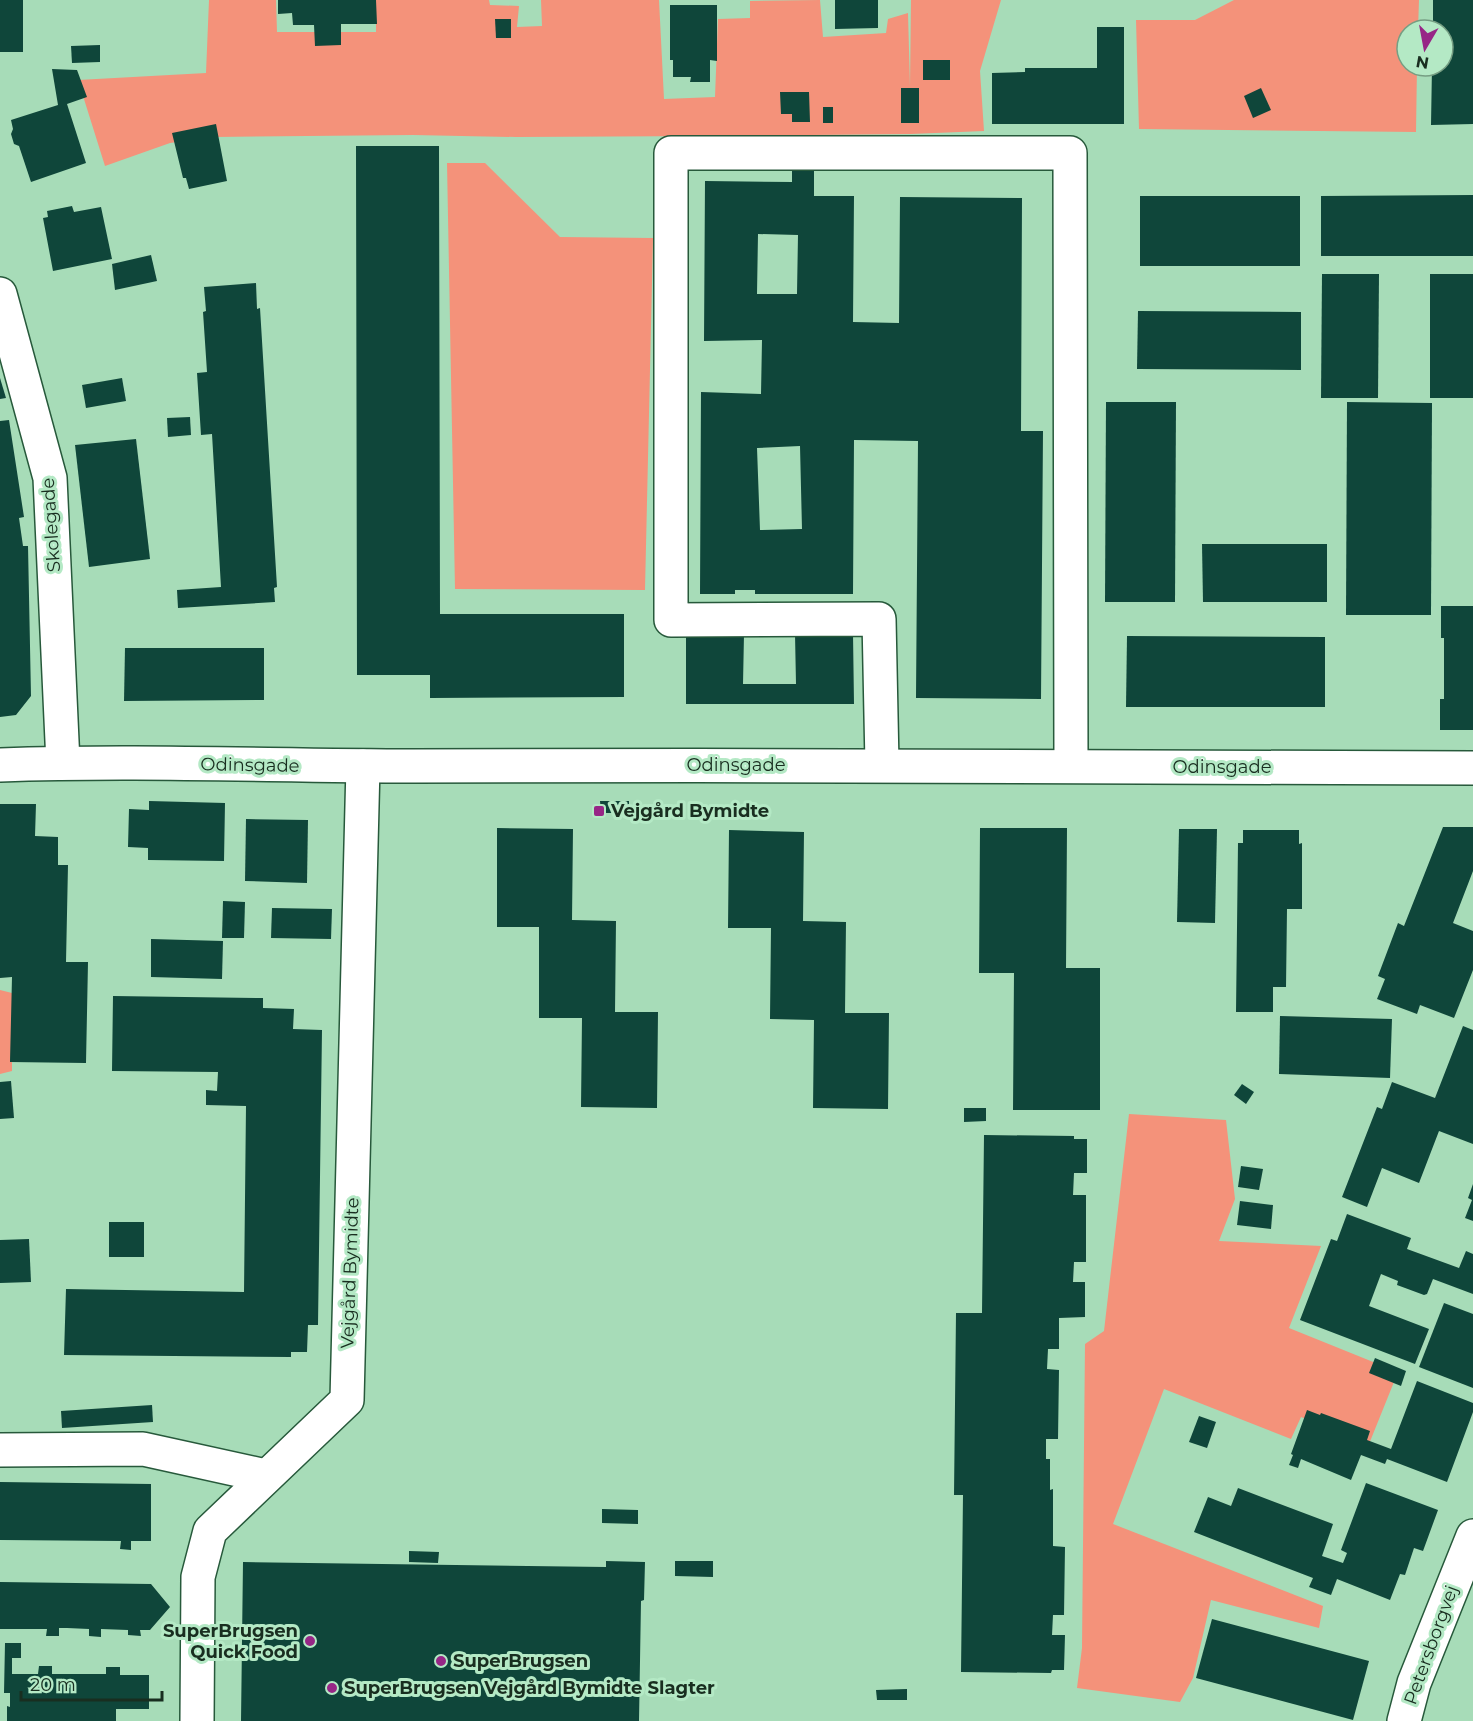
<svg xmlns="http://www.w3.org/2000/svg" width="1473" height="1721" font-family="Montserrat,sans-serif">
<rect width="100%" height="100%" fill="#a7dcb8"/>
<!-- green -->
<g fill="#f4927a">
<polygon points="209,0 276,0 277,32 376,32 376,0 489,0 490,5 519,6 517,27 542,26 541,0 659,0 664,99 715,97 718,19 750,18 750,1 820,0 823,37 886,33 888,19 908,13 910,87 911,0 1001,0 980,71 984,131 911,134 708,136 516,137 413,135 214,137 170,143 105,166 78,80 206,73"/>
<polygon points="1234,0 1419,0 1418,30 1407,30 1407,66 1417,66 1416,132 1139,129 1136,20 1195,20"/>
<polygon points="447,163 485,163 560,237 653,238 645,590 455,589"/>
<polygon points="0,990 12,993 12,1071 0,1074"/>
<polygon points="1129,1114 1226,1120 1235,1199 1219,1241 1321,1246 1289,1328 1398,1372 1369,1444 1301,1417 1291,1439 1164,1389 1113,1524 1323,1606 1319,1628 1211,1600 1193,1678 1180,1702 1077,1688 1082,1648 1085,1344 1104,1331"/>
</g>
<!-- building -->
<g fill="#0f463a" fill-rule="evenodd">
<rect x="0" y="0" width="23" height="52"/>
<polygon points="278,0 376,0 377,24 341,24 341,45 315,46 314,25 293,25 292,13 278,14"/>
<polygon points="835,0 878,0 878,28 835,29"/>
<polygon points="1433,0 1473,0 1473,124 1431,125 1432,66 1443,66 1443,30 1433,30"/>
<polygon points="670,5 717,5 717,61 710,60 710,82 690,82 691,77 673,77 673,60 670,60"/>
<polygon points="495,19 511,19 511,38 496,38"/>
<polygon points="1097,27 1124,27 1124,124 992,124 992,73 1025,72 1025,68 1097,68"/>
<polygon points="100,45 100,62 72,63 71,46"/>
<rect x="923" y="60" width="27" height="20"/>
<polygon points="52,69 77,70 87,97 67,104 86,163 31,182 19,146 14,144 11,134 13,129 11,120 58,105"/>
<rect x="901" y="88" width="18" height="35"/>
<polygon points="1261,88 1271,110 1253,118 1244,96"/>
<polygon points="780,92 809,92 810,122 792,122 792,114 781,114"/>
<rect x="823" y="107" width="10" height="16"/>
<polygon points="216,124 227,181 189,189 186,178 183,178 172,133"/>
<polygon points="356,146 439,146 440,614 624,614 624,697 430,698 430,675 357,675"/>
<path d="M 792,166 L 814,166 L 814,196 L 854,196 L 853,322 L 899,323 L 900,197 L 1022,198 L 1021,431 L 1043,431 L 1041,699 L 916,698 L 918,441 L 854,440 L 853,594 L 755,594 L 755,590 L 735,590 L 735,594 L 700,594 L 701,392 L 761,394 L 762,340 L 704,341 L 705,181 L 792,182 ZM 758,234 L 798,235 L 797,294 L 757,294 ZM 800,446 L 802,529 L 760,530 L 757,448 Z"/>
<polygon points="1473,195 1473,256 1321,256 1321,196"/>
<rect x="1140" y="196" width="160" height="70"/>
<polygon points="72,206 74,212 101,207 112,259 53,271 43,218 48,217 47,211"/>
<polygon points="151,255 157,281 115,290 112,264"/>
<polygon points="1322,274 1379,274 1378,398 1321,398"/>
<rect x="1430" y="274" width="43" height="124"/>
<polygon points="256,283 257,309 260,308 277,587 274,588 275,602 178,608 177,590 221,587 212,434 201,435 197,373 207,372 203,312 206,311 204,287"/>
<polygon points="1138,311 1301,312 1301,370 1137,369"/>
<polygon points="0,378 6,398 0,399"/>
<polygon points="122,378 126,401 86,408 82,385"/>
<polygon points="1106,402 1176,402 1175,602 1105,602"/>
<polygon points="1347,402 1432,403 1431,615 1346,615"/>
<polygon points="190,417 191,435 168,437 167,418"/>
<polygon points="9,420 24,517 19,518 23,546 28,546 31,696 16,715 0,717 0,421"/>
<polygon points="136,439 150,559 89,567 75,445"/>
<polygon points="1202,544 1327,544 1327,602 1203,602"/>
<polygon points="1441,606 1473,606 1473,730 1440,730 1440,699 1444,699 1444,638 1441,638"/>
<polygon points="686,633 744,634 743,684 796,684 795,634 853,634 854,704 686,704"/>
<polygon points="1127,636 1325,637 1325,707 1126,707"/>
<polygon points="125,648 264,648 264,700 124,701"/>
<polygon points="149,801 225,803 224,861 148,860 148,848 128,847 129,809 149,810"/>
<polygon points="600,801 629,801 629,813 601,813"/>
<polygon points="0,804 36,804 35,836 58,837 58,865 68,865 66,962 88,962 86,1063 10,1062 12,977 0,978"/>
<polygon points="246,819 308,820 307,883 245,881"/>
<polygon points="1443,827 1473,827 1473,871 1453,923 1473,931 1473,970 1454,1018 1420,1005 1417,1014 1377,999 1385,979 1378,976 1398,923 1404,926"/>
<polygon points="497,828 573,829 572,920 616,921 615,1012 658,1012 657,1108 581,1107 582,1018 539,1018 539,927 497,927"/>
<polygon points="980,828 1067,828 1066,968 1100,968 1100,1110 1013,1110 1014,973 979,973"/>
<polygon points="1179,829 1217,829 1215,923 1177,922"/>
<polygon points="729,830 804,832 803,921 846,922 845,1013 889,1013 888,1109 813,1108 814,1020 770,1019 771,928 728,928"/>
<polygon points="1243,830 1299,830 1299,844 1302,843 1302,909 1287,909 1286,987 1273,987 1273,1012 1236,1012 1238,843 1243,843"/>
<polygon points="223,901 245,902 244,938 222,938"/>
<polygon points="272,908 332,909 331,939 271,938"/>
<polygon points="151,939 223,941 222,979 151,977"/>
<polygon points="113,996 263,998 263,1008 294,1009 293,1029 322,1030 318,1325 308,1325 307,1352 291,1352 291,1357 64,1355 66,1289 244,1292 246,1106 206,1105 206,1090 217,1091 218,1072 112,1071"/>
<polygon points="1280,1016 1392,1019 1390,1078 1279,1074"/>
<polygon points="1463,1026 1473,1030 1473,1144 1439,1131 1419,1183 1382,1168 1367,1207 1342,1197 1377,1107 1382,1109 1392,1082 1435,1098"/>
<polygon points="11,1081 14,1118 0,1119 0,1082"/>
<polygon points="1242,1084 1254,1092 1246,1104 1234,1095"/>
<polygon points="964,1108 986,1108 986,1121 964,1122"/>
<polygon points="984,1135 1074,1136 1074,1139 1087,1139 1087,1173 1074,1173 1073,1195 1086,1195 1086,1262 1074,1262 1073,1282 1085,1282 1085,1317 1059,1318 1059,1349 1048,1349 1047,1369 1059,1370 1058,1439 1046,1439 1046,1459 1050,1459 1050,1490 1053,1489 1053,1546 1065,1547 1064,1615 1053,1615 1052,1635 1065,1635 1064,1670 1052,1670 1051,1673 961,1672 963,1495 954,1495 956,1313 982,1313"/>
<polygon points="1241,1166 1263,1169 1259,1190 1238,1187"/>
<polygon points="1473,1184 1473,1221 1465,1218 1472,1200 1468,1198"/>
<polygon points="1240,1201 1273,1205 1271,1229 1237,1225"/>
<polygon points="1347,1214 1411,1238 1407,1249 1459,1268 1466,1251 1473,1254 1473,1294 1433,1279 1427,1294 1424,1295 1397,1285 1398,1281 1381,1274 1369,1306 1429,1329 1415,1364 1300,1320 1331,1239 1337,1241"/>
<rect x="109" y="1222" width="35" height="35"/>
<polygon points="29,1239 31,1282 0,1283 0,1240"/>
<polygon points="1444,1303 1473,1314 1473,1388 1419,1367"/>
<polygon points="1375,1358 1406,1371 1401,1386 1369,1373"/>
<polygon points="1417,1381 1473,1403 1473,1412 1447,1482 1387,1459 1385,1464 1361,1455 1351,1480 1301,1459 1298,1468 1289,1465 1293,1455 1291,1454 1307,1410 1320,1415 1321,1413 1370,1431 1367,1440 1391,1449"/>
<polygon points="152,1405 153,1422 62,1428 61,1411"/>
<polygon points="1199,1416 1216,1422 1207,1448 1189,1442"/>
<polygon points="0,1482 151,1484 151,1541 131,1541 131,1550 120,1549 121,1541 0,1540"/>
<polygon points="1366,1483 1438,1510 1423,1551 1414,1548 1405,1575 1400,1574 1390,1600 1337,1579 1331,1595 1309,1587 1313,1578 1194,1532 1208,1497 1231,1506 1238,1488 1333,1524 1322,1556 1343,1563 1347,1553 1341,1550"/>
<polygon points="602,1509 638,1510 638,1524 602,1523"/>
<polygon points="409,1551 439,1552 438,1563 409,1562"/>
<polygon points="606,1561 645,1562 644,1600 641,1601 639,1721 241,1721 243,1562 606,1567"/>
<polygon points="675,1561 713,1561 713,1577 675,1576"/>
<polygon points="0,1582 151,1584 170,1607 150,1630 140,1630 141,1636 128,1635 128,1630 101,1629 101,1637 89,1636 89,1629 67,1628 59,1628 59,1636 46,1636 47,1629 0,1629"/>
<polygon points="1212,1619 1369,1661 1353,1720 1196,1678"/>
<polygon points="5,1643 21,1643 21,1658 12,1658 12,1674 38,1674 39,1666 52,1666 52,1674 106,1674 106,1667 120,1667 120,1675 149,1675 149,1709 116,1709 116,1721 7,1721 7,1706 10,1707 10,1693 4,1693"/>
<polygon points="907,1689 907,1700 877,1700 876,1690"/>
</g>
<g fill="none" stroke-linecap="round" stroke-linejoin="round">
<!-- minor casing -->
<g stroke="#27593b" stroke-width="36">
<g id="minor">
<polyline points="0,294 50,478 63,763"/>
<polyline points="882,764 879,619 671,620 671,153 1070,153 1071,766"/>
<path d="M 0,765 C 138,760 276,766 414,766 C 767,765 1120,766 1473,768"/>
<polyline points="0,1450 143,1449 266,1476"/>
<polyline points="197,1721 198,1577 210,1531 347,1400 363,766"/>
<polyline points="1404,1721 1414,1683 1473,1536"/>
</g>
</g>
<!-- minor -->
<use href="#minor" stroke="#fff" stroke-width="33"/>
</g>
<!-- markers -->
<g fill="#972686" stroke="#b4e9c5" stroke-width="2">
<rect x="593" y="805" width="12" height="12" rx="3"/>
<circle cx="310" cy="1641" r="6"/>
<circle cx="441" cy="1661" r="6"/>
<circle cx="332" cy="1688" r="6"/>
</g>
<g text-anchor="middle" stroke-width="6" stroke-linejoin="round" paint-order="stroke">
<!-- street labels -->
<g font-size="18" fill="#192e20" stroke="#b4e9c5">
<text transform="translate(51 525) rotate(-94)" y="6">Skolegade</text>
<text transform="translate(250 765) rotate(1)" y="6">Odinsgade</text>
<text x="736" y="771">Odinsgade</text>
<text x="1222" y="773">Odinsgade</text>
<text transform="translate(350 1273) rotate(-88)" y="6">Vejgård Bymidte</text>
<text transform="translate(1431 1645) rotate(-70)" y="6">Petersborgvej</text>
</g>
<!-- poi labels -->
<g font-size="18" font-weight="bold" fill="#192e20" stroke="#b4e9c5" text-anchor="start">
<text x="611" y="817">Vejgård Bymidte</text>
<text x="298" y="1637" text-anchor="end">SuperBrugsen<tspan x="298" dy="21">Quick Food</tspan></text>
<text x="453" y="1667">SuperBrugsen</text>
<text x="344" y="1694">SuperBrugsen Vejgård Bymidte Slagter</text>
</g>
</g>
<!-- north arrow -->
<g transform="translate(1425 48) rotate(190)"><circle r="28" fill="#b4e9c5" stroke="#769e83" stroke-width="1.5"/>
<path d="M0-4.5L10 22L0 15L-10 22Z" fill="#972686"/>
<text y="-9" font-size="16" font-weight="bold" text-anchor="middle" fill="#192e20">N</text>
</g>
<!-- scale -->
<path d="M21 1691v9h141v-9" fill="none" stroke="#192e20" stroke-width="3"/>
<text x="30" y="1691" font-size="18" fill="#192e20" stroke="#b4e9c5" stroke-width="4.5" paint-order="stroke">20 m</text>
</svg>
